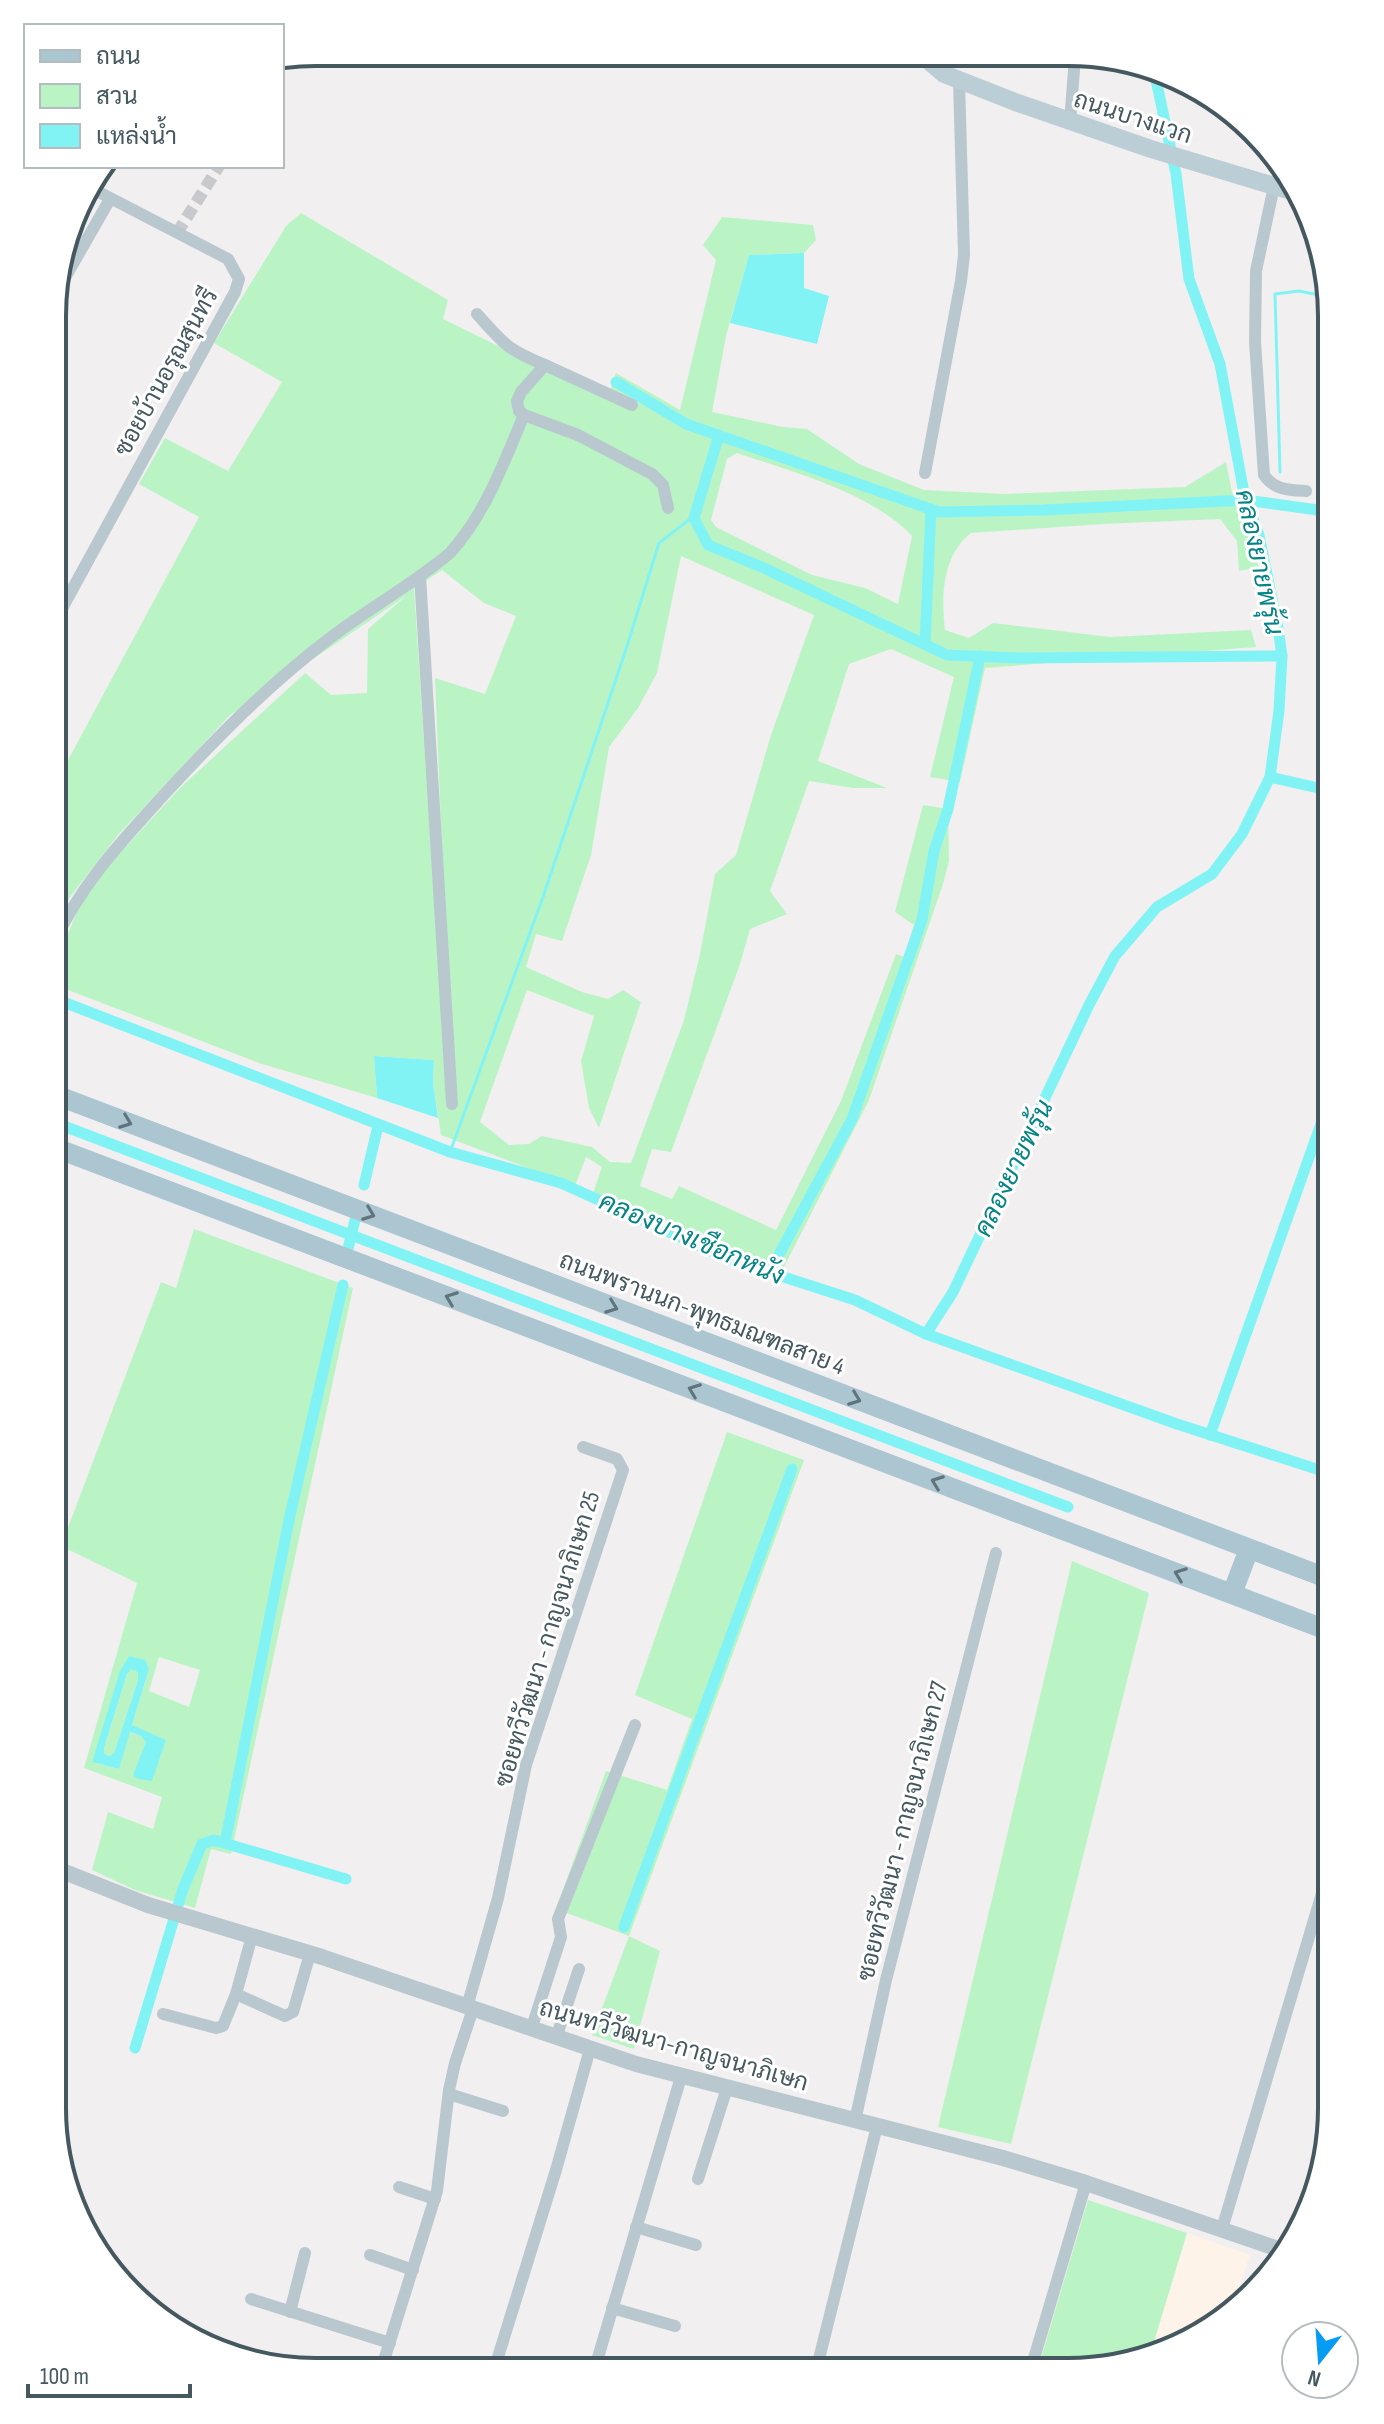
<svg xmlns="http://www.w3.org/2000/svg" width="1384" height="2424" font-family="'Sofia Sans Condensed',Sarabun,sans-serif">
<rect width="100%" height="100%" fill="#f2eff0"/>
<!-- commercial -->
<polygon fill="#fef3e8" points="1187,2233 1250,2255 1229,2317 1149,2358"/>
<!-- green -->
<g fill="#baf4c5" fill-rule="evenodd">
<path d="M 301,213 L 448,300 L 443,319 L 607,399 L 616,373 L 680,410 L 716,260 L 703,245 L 722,217 L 813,225 L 816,240 L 804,253 L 749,255 L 726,336 L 712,412 L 783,427 L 807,429 L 859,464 L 924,490 L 1005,494 L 1185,487 L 1226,462 L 1232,492 L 1248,526 L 1259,567 L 1239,571 L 1237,541 L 1220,519 L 1103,524 L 971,533 C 942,556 941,596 945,630 L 969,638 L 993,623 L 1110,637 L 1251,630 L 1256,647 L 985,668 L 960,782 L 930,777 L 954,677 L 891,649 L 849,664 L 818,761 L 887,788 L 853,788 L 809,781 L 770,891 L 787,914 L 750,929 L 740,964 L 671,1152 L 652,1149 L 640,1186 L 672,1199 L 679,1186 L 776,1230 L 841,1101 L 896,954 L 904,957 L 914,925 L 895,912 L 923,805 L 948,809 L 949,861 L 943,884 L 869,1100 L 784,1267 L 769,1262 L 761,1267 L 593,1193 L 602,1167 L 586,1157 L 575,1186 L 441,1135 L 433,1082 L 434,1060 L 374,1056 L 377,1098 L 262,1064 L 55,985 L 54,969 L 82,899 L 108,866 L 180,788 L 305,673 L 331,695 L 367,693 L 368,629 L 406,596 L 230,715 L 118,835 L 60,910 L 53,925 L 54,786 L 199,517 L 139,484 L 165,438 L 228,471 L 282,382 L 214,343 L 286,226 ZM 737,453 C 793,472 872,493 912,536 L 898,604 L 865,588 L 812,575 L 716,527 L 711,520 L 727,459 ZM 681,556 L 814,615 L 771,735 L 736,855 L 715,874 L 700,954 L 684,1020 L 631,1163 L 610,1162 L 592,1147 L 542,1136 L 529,1144 L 509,1145 L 480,1122 L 527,990 L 594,1016 L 581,1061 L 589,1108 L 599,1128 L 641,1002 L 623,990 L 608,999 L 582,992 L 526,967 L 536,934 L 562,941 L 591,855 L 609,747 L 638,708 L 657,673 ZM 442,570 L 484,603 L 516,616 L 485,694 L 435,678 L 447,970 L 433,878 L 414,589 Z"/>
<path d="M 194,1229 L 353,1288 L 231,1854 L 211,1849 L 195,1908 L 135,1890 L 92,1870 L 108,1812 L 153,1829 L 162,1797 L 84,1768 L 137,1583 L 61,1546 L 161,1282 L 176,1288 ZM 129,1656 L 149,1669 L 132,1725 L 162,1754 L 141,1736 L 129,1732 L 119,1769 L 92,1762 ZM 159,1657 L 200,1670 L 189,1707 L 149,1691 Z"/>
<polygon points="727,1432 804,1460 629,1936 660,1951 634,2049 592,2035 629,1936 556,1909 606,1771 667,1790 692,1719 635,1695"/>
<polygon points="1072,1561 1149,1593 1011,2144 938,2127"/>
<polygon points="131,1668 138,1671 138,1680 114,1753 110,1756 104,1754 104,1748 127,1674"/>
<polygon points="1088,2200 1187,2233 1149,2358 1068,2372 1037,2372"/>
</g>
<!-- water -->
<g fill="#82f3f5" fill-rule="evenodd">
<polygon points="804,253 804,288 829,296 817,344 730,323 749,255"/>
<polygon points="374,1056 434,1060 433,1082 438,1118 377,1098"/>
<path d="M 129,1656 L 145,1660 L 149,1669 L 132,1725 L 166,1740 L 152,1781 L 138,1779 L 133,1775 L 146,1742 L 141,1736 L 130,1732 L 119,1769 L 92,1762 L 120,1671 ZM 131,1669 L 138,1672 L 138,1680 L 114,1753 L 110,1756 L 104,1754 L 104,1748 L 127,1674 Z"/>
</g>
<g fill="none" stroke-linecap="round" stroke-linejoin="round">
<!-- stream -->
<g stroke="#82f3f5" stroke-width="3">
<polyline points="1280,472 1275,294 1299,291 1329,297"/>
<polyline points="450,1152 543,897 627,646 659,543 694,516"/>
</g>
<!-- canal -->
<g stroke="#82f3f5" stroke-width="11">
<polyline points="616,382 686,424 939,512 1044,510 1246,500 1332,512"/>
<polyline points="719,435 694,518 708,545 764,568 947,655 1018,658 1282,656"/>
<polyline points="925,644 931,509"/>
<polyline points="1270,777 1332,791"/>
<polyline points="53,998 450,1152 561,1183 731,1260 855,1300 926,1334 1177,1424 1332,1474"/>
<polyline points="53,1122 1068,1507"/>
<polyline points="364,1185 378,1126"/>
<polyline points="348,1249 355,1220"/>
<polyline points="769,1273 852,1119 922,920 934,851 948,809 980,656"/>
<polyline points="926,1334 953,1292 1089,1005 1115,956 1157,907 1212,874 1242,834 1270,777 1279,711 1282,656 1278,628 1259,535 1244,493 1220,364 1189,279 1176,174 1155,75"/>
<polyline points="1210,1435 1332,1093"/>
<polyline points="225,1843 289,1520 343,1285"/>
<polyline points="624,1927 792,1469"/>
<polyline points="135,2048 183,1889 202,1844 214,1840 346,1879"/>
</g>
<!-- minor-tunnel -->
<polyline stroke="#c7c9cc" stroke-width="12" stroke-dasharray="12 6" stroke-linecap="butt" points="177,233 219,166"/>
<!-- minor -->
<g stroke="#b9c8ce" stroke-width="12">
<polyline points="1070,122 1075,57"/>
<path d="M 1274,186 L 1256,271 L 1255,342 L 1264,475 C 1274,490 1289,490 1306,491"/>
<polyline points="54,297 110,199"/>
<path d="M 477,314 C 504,344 506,349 545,365"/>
<polyline points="632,405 545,365 521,392 517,401 519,411 524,415 578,435 652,474 663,485 668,508"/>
<polyline points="925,473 961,281 964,255 959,81"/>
<polyline points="420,576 452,1104"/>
<polyline points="54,623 235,292 239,279 228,259 89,187"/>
<path d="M 53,945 C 79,887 119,844 161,798 C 214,740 268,685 330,638 C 369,608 412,585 450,553 C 486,513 503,464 524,415"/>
<polyline points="236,1994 285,2016 293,2012 310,1954"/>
<polyline points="467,2007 498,1898 526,1765 623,1470 617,1459 583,1447"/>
<polyline points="163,2014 216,2028 223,2026 236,1994 252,1936"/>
<polyline points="531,2030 561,1937 558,1919 635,1725"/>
<polyline points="556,2038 579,1969"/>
<polyline points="449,2094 503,2111"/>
<polyline points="855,2121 886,1980 996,1553"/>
<polyline points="698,2179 727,2088"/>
<polyline points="399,2187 435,2199"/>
<polyline points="636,2227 696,2245"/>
<polyline points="1222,2229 1331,1863"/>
<polyline points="370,2255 413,2270"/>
<polyline points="251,2299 390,2343"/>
<polyline points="612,2308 675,2326"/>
<polyline points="290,2312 305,2253"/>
<polyline points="381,2370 437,2191 449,2090 455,2063 473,2009"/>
<polyline points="494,2370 556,2170 590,2049"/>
<polyline points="594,2371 681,2077"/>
<polyline points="816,2371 877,2126"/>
<polyline points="1030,2372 1086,2183"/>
</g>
<!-- tertiary -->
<polyline stroke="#b9c8ce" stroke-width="16" points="52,1867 148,1905 322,1957 636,2064 1003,2158 1086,2183 1287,2252"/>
<!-- secondary -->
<polyline stroke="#bbcdd5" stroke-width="18" points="923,56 944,74 1015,102 1151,149 1291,191"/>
<!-- primary -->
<g stroke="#acc6d1" stroke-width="20">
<polyline points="53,1094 1332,1580"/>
<polyline points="53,1147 1332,1632"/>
<polyline points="1232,1594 1249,1549"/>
</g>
</g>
<!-- one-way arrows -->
<defs><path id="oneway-chevron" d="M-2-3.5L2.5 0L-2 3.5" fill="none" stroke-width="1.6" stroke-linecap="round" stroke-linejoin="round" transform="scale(2)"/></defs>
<g stroke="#5f747c">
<use href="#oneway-chevron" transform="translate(126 1122) rotate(21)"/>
<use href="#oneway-chevron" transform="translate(369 1214) rotate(21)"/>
<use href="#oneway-chevron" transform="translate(451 1298) rotate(-159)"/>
<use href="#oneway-chevron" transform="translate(612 1307) rotate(21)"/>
<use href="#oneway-chevron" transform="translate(694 1390) rotate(-159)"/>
<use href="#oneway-chevron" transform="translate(855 1399) rotate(21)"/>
<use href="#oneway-chevron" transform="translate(937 1482) rotate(-159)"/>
<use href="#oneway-chevron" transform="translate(1180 1574) rotate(-159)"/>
</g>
<g text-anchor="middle" stroke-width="6" stroke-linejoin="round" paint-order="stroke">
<!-- street labels -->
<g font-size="24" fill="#45585f" stroke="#fff">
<text transform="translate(1133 117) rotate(18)" y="8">ถนนบางแวก</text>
<text transform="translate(166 372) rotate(-61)" y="8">ซอยบ้านอรุณสุนทรี</text>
<text transform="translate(702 1313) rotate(21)" y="8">ถนนพรานนก-พุทธมณฑลสาย 4</text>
<text transform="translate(547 1639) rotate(-73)" y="8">ซอยทวีวัฒนา - กาญจนาภิเษก 25</text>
<text transform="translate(902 1831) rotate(-76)" y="8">ซอยทวีวัฒนา - กาญจนาภิเษก 27</text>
<text transform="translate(674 2045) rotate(16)" y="8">ถนนทวีวัฒนา-กาญจนาภิเษก</text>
</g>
<!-- water labels -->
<g font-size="26" font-style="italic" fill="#058385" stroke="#fff">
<text transform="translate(1260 562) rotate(78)" y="9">คลองยายพรุ้น</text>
<text transform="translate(1013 1168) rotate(-64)" y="9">คลองยายพรุ้น</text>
<text transform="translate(692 1238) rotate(23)" y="9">คลองบางเชือกหนัง</text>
</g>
</g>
<!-- crop -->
<path d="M0 0H1384V2424H0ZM316 66H1068A250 250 0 0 1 1318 316V2108A250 250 0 0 1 1068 2358H316A250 250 0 0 1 66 2108V316A250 250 0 0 1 316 66Z" fill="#fff" fill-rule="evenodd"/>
<path fill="none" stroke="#45585f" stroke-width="4" d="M316 66H1068A250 250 0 0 1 1318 316V2108A250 250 0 0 1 1068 2358H316A250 250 0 0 1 66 2108V316A250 250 0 0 1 316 66Z"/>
<!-- legend -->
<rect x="24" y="24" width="260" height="144" fill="#ffffff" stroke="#b5bcbf" stroke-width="2"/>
<rect x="40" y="50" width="40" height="12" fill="#acc6d1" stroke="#b5bcbf" stroke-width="2"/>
<text x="96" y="64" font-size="24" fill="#45585f">ถนน</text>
<rect x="40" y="84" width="40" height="24" fill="#baf4c5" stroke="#b5bcbf" stroke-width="2"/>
<text x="96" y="104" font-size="24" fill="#45585f">สวน</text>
<rect x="40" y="124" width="40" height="24" fill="#82f3f5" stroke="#b5bcbf" stroke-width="2"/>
<text x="96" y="144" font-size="24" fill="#45585f">แหล่งน้ำ</text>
<!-- north arrow -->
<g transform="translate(1320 2360) rotate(197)"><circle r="38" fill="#ffffff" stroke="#b5bcbf" stroke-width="2"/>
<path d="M0-6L14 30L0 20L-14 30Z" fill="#079cf4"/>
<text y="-12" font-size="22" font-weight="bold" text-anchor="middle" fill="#45585f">N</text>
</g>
<!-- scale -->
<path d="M28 2384v12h162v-12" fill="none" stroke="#45585f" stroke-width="4"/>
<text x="40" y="2384" font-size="24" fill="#45585f" stroke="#ffffff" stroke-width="6" paint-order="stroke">100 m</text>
</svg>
